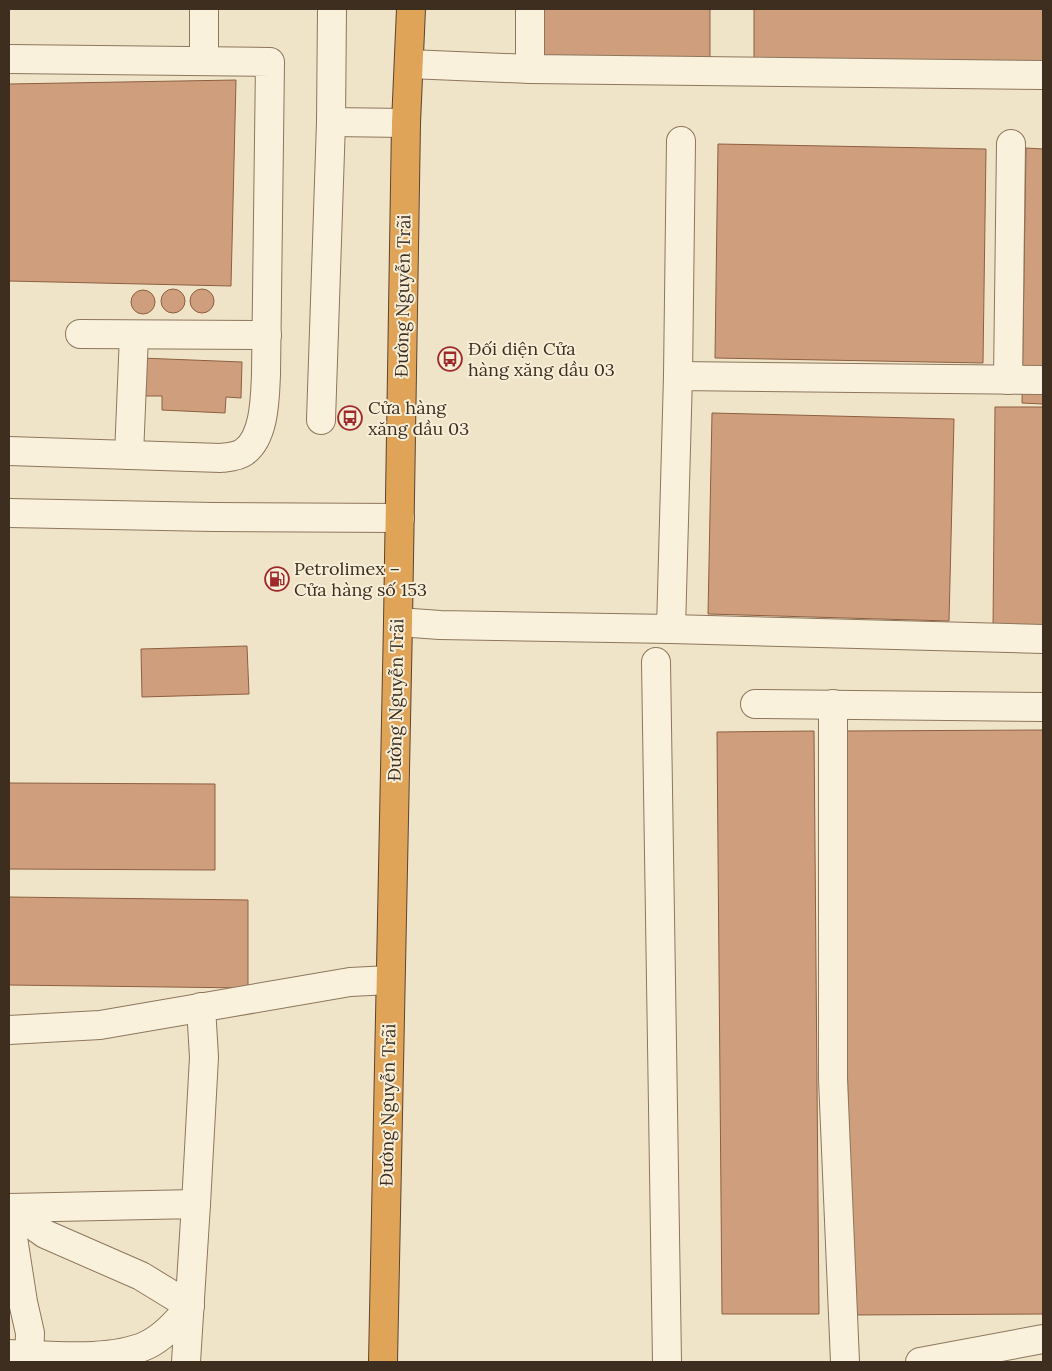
<svg xmlns="http://www.w3.org/2000/svg" width="1052" height="1371" font-family="Lora,serif">
<rect width="100%" height="100%" fill="#f0e4c8"/>
<!-- building -->
<g fill="#cf9f7d" stroke="#8d5f41">
<polygon points="539,9 710,9 710,59 538,56"/>
<polygon points="754,9 1043,9 1043,64 754,63"/>
<polygon points="236,80 231,286 9,281 9,84"/>
<polygon points="718,144 986,149 983,363 715,358"/>
<polygon points="1026,148 1043,149 1043,404 1022,403"/>
<circle cx="173" cy="301" r="12"/>
<circle cx="202" cy="301" r="12"/>
<circle cx="143" cy="302" r="12"/>
<polygon points="141,358 242,362 241,398 226,397 225,413 162,410 162,396 140,396"/>
<polygon points="995,407 1043,407 1043,629 993,628"/>
<polygon points="712,413 954,419 949,621 708,614"/>
<polygon points="247,646 249,694 142,697 141,649"/>
<polygon points="1043,730 1043,1314 850,1315 844,731"/>
<polygon points="814,731 819,1314 722,1314 717,732"/>
<polygon points="9,783 215,784 215,870 9,869"/>
<polygon points="9,897 248,900 248,988 9,985"/>
</g>
<g fill="none" stroke-linecap="round" stroke-linejoin="round">
<!-- minor casing -->
<g stroke="#8d765c" stroke-width="30">
<g id="minor">
<polyline points="204,9 204,61"/>
<polyline points="332,9 331,122 406,123"/>
<path d="M 9,59 L 270,62 L 266,374 C 265,397 265,437 244,452 C 237,457 228,457 221,458 L 9,451"/>
<polyline points="409,64 530,69 1043,75"/>
<polyline points="530,69 530,9"/>
<polyline points="80,334 267,335"/>
<polyline points="678,376 681,141"/>
<polyline points="1008,380 1011,144"/>
<polyline points="321,420 331,122"/>
<polyline points="129,455 134,335"/>
<polyline points="9,513 213,517 400,518"/>
<polyline points="398,622 440,625 671,629 678,376 1043,380"/>
<polyline points="671,629 1043,639"/>
<polyline points="656,662 667,1362"/>
<polyline points="755,704 1043,707"/>
<polyline points="833,704 833,1079 845,1362"/>
<polyline points="9,1030 100,1025 350,982 390,980"/>
<polyline points="196,1204 204,1057 201,1007"/>
<path d="M 9,1208 L 45,1234 L 141,1276 L 190,1306 C 179,1320 164,1337 147,1345 C 111,1362 49,1355 9,1354"/>
<polyline points="9,1208 196,1204 186,1362"/>
<polyline points="9,1212 23,1302 30,1333 29,1362"/>
<polyline points="920,1362 1043,1339"/>
</g>
</g>
<!-- highway casing -->
<g stroke="#5b4430" stroke-width="30">
<polyline id="highway" points="383,1362 398,622 406,123 411,9"/>
</g>
<!-- minor -->
<use href="#minor" stroke="#faf1dc" stroke-width="28"/>
<!-- highway -->
<use href="#highway" stroke="#e0a458" stroke-width="28"/>
</g>
<!-- icons -->
<defs>
<g id="bus-ring" transform="scale(1.25)"><circle r="9.5" fill="#f7eed8" stroke="#9e2a2b" stroke-width="1.5"/><path d="M-5-6H5V4H4V6H2V4H-2V6H-4V4H-5ZM-3.5-4V0h7V-4ZM-3.5 1.2v1.5H-2V1.2ZM2 1.2v1.5H3.5V1.2Z" fill="#9e2a2b"/></g>
<g id="fuel-ring" transform="scale(1.25)"><circle r="9.5" fill="#f7eed8" stroke="#9e2a2b" stroke-width="1.5"/><path d="M-5.5-6h7V0h2V4h1.3V-2.5L3-4.5l.8-.8L6-3V5H2.5V1h-1V6h-7ZM-4.2-4.7v3.2H.2V-4.7Z" fill="#9e2a2b"/></g>
</defs>
<g fill-rule="evenodd">
<use href="#bus-ring" x="450" y="359"/>
<use href="#bus-ring" x="350" y="418"/>
<use href="#fuel-ring" x="277" y="579"/>
</g>
<g text-anchor="middle" stroke-width="4" stroke-linejoin="round" paint-order="stroke">
<!-- street labels -->
<g font-size="18" fill="#3d2e20" stroke="#f7eed8">
<text transform="translate(403 296) rotate(-89)" y="6">Đường Nguyễn Trãi</text>
<text transform="translate(396 700) rotate(-89)" y="6">Đường Nguyễn Trãi</text>
<text transform="translate(388 1105) rotate(-89)" y="6">Đường Nguyễn Trãi</text>
</g>
<!-- poi labels -->
<g font-size="18" fill="#3d2e20" stroke="#f7eed8" text-anchor="start">
<text x="468" y="355">Đối diện Cửa<tspan x="468" dy="21">hàng xăng dầu 03</tspan></text>
<text x="368" y="414">Cửa hàng<tspan x="368" dy="21">xăng dầu 03</tspan></text>
<text x="294" y="575">Petrolimex –<tspan x="294" dy="21">Cửa hàng số 153</tspan></text>
</g>
</g>
<!-- border -->
<rect width="1052" height="1371" fill="none" stroke="#3d2e20" stroke-width="20"/>
</svg>
